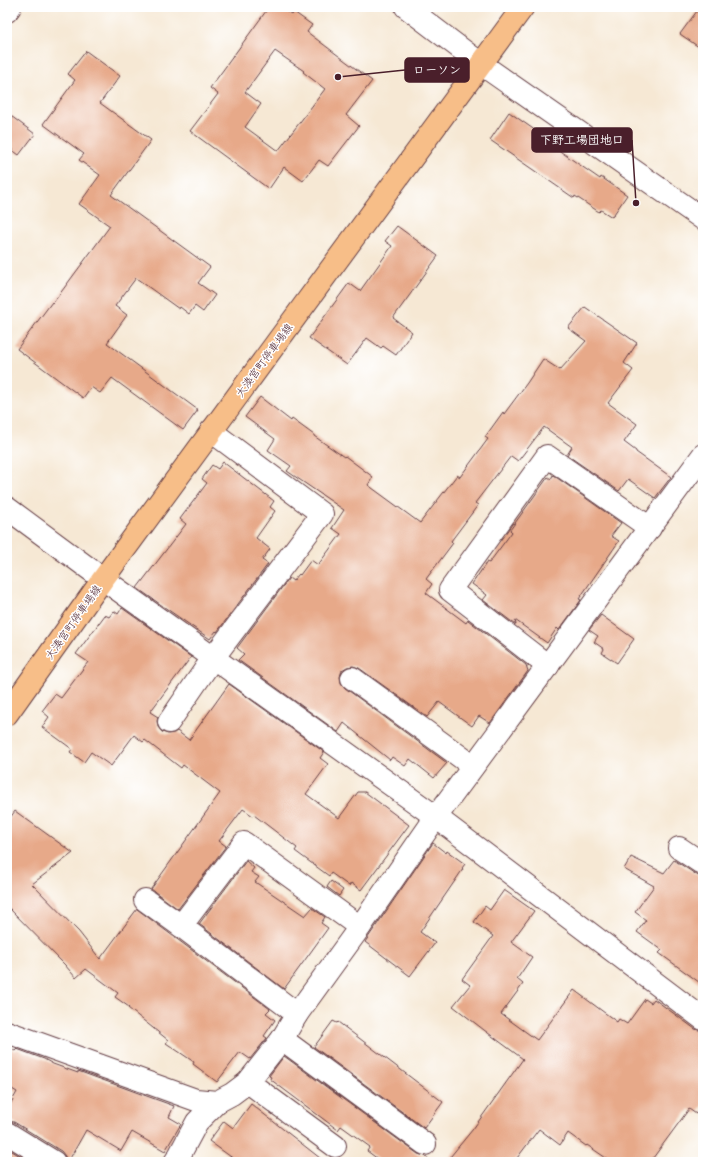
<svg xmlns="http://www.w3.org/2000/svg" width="710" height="1169" font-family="'Patrick Hand','Klee One',sans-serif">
<rect width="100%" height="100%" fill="#fff"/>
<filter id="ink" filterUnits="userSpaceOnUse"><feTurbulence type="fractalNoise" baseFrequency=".025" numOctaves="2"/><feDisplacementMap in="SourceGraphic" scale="8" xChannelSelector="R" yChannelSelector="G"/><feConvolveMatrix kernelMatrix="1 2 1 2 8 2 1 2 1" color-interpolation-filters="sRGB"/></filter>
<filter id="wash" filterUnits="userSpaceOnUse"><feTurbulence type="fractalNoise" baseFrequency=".012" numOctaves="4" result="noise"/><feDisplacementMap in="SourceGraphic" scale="16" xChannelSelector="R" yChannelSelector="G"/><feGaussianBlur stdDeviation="0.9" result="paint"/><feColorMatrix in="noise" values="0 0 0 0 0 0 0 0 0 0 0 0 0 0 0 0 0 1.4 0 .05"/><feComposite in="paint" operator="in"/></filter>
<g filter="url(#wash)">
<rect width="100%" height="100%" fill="#f6e8d4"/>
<g id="blocks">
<!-- building -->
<g fill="#e7a989" fill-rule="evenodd">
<path d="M 269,7 L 281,7 L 292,15 L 294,12 L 312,25 L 307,32 L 372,81 L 346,115 L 359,126 L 328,166 L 319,160 L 303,181 L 284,167 L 269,189 L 190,131 L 218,94 L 210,88 ZM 275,51 L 304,71 L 303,72 L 325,89 L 278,151 L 245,127 L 261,104 L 245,92 Z"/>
<polygon points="700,7 703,7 703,50 680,34"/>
<polygon points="86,51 120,76 100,103 151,140 111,195 210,267 198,283 215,295 203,312 195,306 189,314 180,307 179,309 136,278 115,306 127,315 107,343 198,410 183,430 112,378 100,393 91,387 83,398 17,349 52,302 53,303 110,226 79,204 100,175 79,160 84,154 43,124 75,80 68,74"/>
<polygon points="509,112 556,145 554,147 600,179 601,177 627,195 612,217 601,210 599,212 575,196 574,198 490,140"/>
<polygon points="7,113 35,134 19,155 7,146"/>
<polygon points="397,226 438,256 393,318 412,332 396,355 383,346 381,348 367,338 347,365 309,338 349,283 360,291 392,246 385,241"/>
<polygon points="585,307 637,343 624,363 633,370 608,403 637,424 624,442 636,451 636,452 671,477 655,498 628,479 619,491 567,455 572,447 544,427 518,461 511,456 475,503 478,505 451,541 453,543 426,579 432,584 426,593 466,623 468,620 526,665 528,671 490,723 479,716 472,726 439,702 427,717 359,668 353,666 347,667 342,670 340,677 341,683 345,688 447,763 434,778 410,759 405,766 392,757 390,760 344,723 338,732 238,660 244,654 237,648 289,578 293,581 299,574 300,575 311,560 318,565 341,534 332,528 344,510 287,471 291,466 268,450 275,439 245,417 260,397 291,421 292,419 314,435 314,436 344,457 345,456 373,477 368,485 420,523 457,475 460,477 488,439 485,437 503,412 504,414 527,383 543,359 560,370 586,341 568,328"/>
<polygon points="223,462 274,501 270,507 275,511 256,538 270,549 262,560 268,564 217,632 216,631 210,639 137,588 186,524 180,519 207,483 202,479 212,465 218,469"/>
<polygon points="553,475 621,523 611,536 619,541 579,599 581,600 559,630 557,628 547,643 515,620 516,625 483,600 487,595 472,584 487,562 489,563 512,532 510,530 548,477 551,479"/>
<polygon points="122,608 191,657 150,712 158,717 157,721 158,727 162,732 168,734 174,733 177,731 189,740 229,684 324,752 320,758 328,764 306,794 339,818 358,792 365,792 409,825 361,890 351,883 349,886 331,873 329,876 295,851 297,848 254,815 253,816 243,809 219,841 226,846 178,909 151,889 220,793 183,765 181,768 145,740 143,742 134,735 111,766 91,752 84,762 70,752 72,749 42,727 49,717 42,711 55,694 61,698 88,662 76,654 105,615 109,617 114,611 118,614"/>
<polygon points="601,615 634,639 617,663 602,653 604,649 594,642 598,636 589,630"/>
<polygon points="15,811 73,853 32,884 79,932 100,959 137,909 270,1009 266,1013 275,1020 264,1036 267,1038 250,1059 240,1052 217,1082 193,1064 194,1062 166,1043 168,1040 128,1008 129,1007 115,997 118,993 86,969 76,978 65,965 7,906 7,822"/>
<polygon points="433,843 446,853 447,851 465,864 462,868 463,869 420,932 435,943 410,976 365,942"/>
<polygon points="631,857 664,873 674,860 703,879 703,985 659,953 662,950 637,932 646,920 635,912 654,886 624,869"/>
<polygon points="246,861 254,868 251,872 259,877 255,882 305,916 312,908 325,917 321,923 328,928 284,989 199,924"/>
<polygon points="331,881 343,890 339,896 327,887"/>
<polygon points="504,890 534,911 511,942 532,957 517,979 523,984 501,1014 537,1040 574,990 617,1022 619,1019 627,1024 645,999 651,1003 654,999 695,1029 703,1031 703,1104 696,1114 689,1109 650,1162 612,1162 587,1145 586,1146 568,1133 560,1145 539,1129 514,1162 446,1162 473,1129 523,1059 484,1030 453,1006 470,985 462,979 493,936 474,922 485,906 490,910"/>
<polygon points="333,1021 337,1023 338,1022 443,1102 424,1128 314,1047"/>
<polygon points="7,1046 15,1051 17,1049 44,1059 53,1064 78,1073 78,1071 174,1106 169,1117 181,1124 165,1151 132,1132 121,1151 86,1130 68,1162 66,1162 65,1156 61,1151 14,1122 7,1121 7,1110 17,1092 7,1086"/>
<polygon points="284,1056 418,1154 425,1156 432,1162 382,1162 367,1151 370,1147 341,1126 338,1130 270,1079 271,1077 269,1076"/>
<polygon points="251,1104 325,1162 238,1162 209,1141 224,1121 233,1128"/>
<polygon points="7,1148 25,1159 23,1162 7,1162"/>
</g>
</g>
</g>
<g filter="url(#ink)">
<use href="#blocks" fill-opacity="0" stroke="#643d44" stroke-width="1"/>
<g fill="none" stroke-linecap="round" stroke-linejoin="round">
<!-- minor casing -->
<g stroke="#643d44" stroke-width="24">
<g id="minor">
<polyline points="406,7 481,64 703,219"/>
<polyline points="7,11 10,7"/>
<polyline points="7,508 103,579 436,817 703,1019"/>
<polyline points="548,666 450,590 547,456 650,528"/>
<polyline points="352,678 473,766"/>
<polyline points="169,722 213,658 322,514 211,431"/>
<polyline points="679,848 703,864"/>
<polyline points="145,900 181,926"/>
<polyline points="297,1014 181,926 244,843 360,927"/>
<polyline points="7,1032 196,1100 217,1102"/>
<polyline points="282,1039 425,1144"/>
<polyline points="248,1082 335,1146"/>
<polyline points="7,1133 54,1162"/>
<polyline points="175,1162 180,1154 197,1122 217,1102 232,1094 248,1082 282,1039 297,1014 360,927 436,817 703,455"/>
</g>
</g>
<!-- major casing -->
<g stroke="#643d44" stroke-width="24">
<polyline id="major" points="7,714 103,579 523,7"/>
</g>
<!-- minor -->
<use href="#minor" stroke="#fff" stroke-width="22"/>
<!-- major -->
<use href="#major" stroke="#f7be88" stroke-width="22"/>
</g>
</g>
<g text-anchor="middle" stroke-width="3" stroke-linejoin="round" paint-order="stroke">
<!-- street labels -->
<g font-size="11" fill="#4a1f2b" stroke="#fff">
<text transform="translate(264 360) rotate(-54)" y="4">大湊宮町停車場線</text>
<text transform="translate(73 622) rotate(-55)" y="4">大湊宮町停車場線</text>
</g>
</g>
<!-- callouts -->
<path fill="none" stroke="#4a1f2b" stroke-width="1.5" d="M338 77L405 70M636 203L632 140"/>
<g fill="#4a1f2b" stroke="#fff" stroke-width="1.5">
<circle cx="338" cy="77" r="4"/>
<circle cx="636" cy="203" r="4"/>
</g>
<g fill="#4a1f2b" stroke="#4a1f2b" stroke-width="1.5">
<rect x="405" y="58" width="64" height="24" rx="4"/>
<rect x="532" y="128" width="100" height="24" rx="4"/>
</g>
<g font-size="12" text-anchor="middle" font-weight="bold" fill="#fff">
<text x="437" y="74">ローソン</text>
<text x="582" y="144">下野工場団地口</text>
</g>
<!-- margin -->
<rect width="710" height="1169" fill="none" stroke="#fff" stroke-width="24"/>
</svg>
